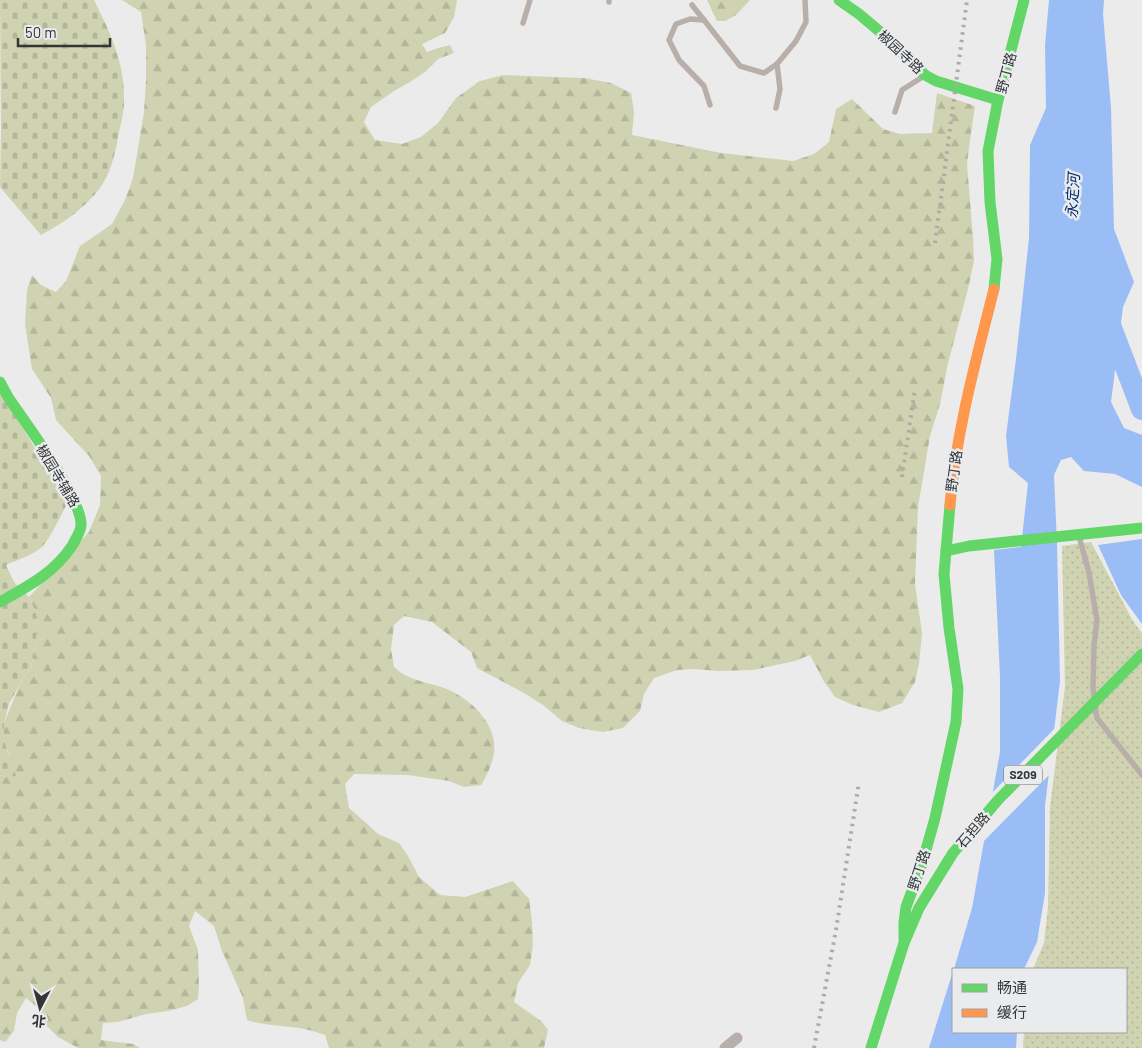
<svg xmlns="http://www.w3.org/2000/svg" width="1142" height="1048" font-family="Barlow,'Noto Sans SC',sans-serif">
<defs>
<pattern id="forest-firs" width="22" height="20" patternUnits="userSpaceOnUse" patternTransform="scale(1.25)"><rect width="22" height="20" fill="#d0d3b1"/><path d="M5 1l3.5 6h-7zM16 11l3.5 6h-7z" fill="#b3b699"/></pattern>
<pattern id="cemetery-stones" width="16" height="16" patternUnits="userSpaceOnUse" patternTransform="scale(1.25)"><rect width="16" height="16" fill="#d0d3b1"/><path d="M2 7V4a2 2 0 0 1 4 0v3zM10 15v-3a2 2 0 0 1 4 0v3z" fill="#b3b699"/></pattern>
<pattern id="park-dots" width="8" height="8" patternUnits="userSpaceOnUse" patternTransform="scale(1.25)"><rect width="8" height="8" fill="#d0d3b1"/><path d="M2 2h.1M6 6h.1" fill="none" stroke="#b3b699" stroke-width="1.8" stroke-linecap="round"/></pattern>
</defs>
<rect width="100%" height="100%" fill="#ebebec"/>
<!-- forest -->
<g fill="url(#forest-firs)">
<path d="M 122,0 L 457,0 L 454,17 L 445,33 L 422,44 L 427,52 L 438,48 L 450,45 L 454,53 L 438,59 L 425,72 L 410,82 L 394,91 L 371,107 L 364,122 L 375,140 L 402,144 L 421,137 L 438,123 L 456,98 L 480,81 L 503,75 L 584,78 L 611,83 L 631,93 L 634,112 L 632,135 L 721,153 L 793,161 L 814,154 L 829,142 L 836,109 L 852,99 L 883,129 L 900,134 L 932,133 L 937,93 L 975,106 L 971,133 L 967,164 L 973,238 L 974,261 L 967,293 L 948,363 L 940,404 L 930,436 L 918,507 L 915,584 L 922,633 L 919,664 L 915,682 L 902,703 L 879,712 L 853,705 L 835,697 L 823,680 L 810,655 L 795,661 L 753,670 L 719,671 L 694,669 L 677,670 L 654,678 L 644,694 L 640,711 L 623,728 L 603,732 L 579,728 L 562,721 L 543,705 L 524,693 L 477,668 L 471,652 L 432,622 L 404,616 L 394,625 L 391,649 L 394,667 C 398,670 402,674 407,676 C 419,682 434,684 447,689 C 471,699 498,725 494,753 C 492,765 487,775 481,785 L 464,787 L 449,781 L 408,775 L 354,774 L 345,784 L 349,808 L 365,822 L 378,834 L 399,843 L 408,856 L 419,877 L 440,895 L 465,897 L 513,881 L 529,899 L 532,921 L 533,944 L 530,965 L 518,983 L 514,1002 L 541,1021 L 548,1030 L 544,1048 L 329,1048 L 325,1035 C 314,1031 303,1028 291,1027 C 275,1025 262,1025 247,1020 L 243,998 L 222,951 L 214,926 L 195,911 L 189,926 L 198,950 L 199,986 L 198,999 L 187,1006 L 168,1011 L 146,1014 L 118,1022 L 103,1023 L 101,1040 L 133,1044 L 140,1048 L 78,1048 L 58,1037 L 47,1026 L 37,1007 L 26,998 L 17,1013 L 14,1031 L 5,1042 L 0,1040 L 0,775 L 6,777 L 10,757 L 4,740 L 4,723 L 20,684 L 31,667 L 36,642 L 38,619 L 29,597 L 89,532 L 100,505 L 101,476 L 89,456 L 56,420 L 51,398 L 32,369 L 25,324 L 27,290 L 32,275 L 41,285 L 56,292 L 66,281 L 80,246 L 112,224 L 125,200 L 133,178 L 144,112 L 146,80 L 146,45 L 141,12 Z"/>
<polygon points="707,0 750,0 736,15 725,21 717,21"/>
</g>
<!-- cemetery -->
<g fill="url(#cemetery-stones)">
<path d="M 0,0 L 94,0 C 110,32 124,61 124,97 C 125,111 120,125 118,138 C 115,155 110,174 100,188 C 84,209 63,223 41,235 L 0,187 L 1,129 Z"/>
<path d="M 0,391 L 68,502 C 62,513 50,539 42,547 C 33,555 17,560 6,565 L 14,582 L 29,597 L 38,619 L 36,642 L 31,667 L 20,684 L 9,704 L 4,723 L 4,740 L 16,776 L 6,777 L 0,775 Z"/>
</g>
<!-- park -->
<polygon fill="url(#park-dots)" points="1091,542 1133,621 1142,633 1142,1048 1023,1048 1024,1032 1126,1032 1126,969 1033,969 1044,943 1048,907 1050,807 1065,687 1062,546"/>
<!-- water -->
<g fill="#9bbdf5">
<polygon points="1049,0 1104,0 1103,14 1111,108 1114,229 1134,282 1123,307 1111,402 1124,428 1142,435 1142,487 1115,474 1084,471 1071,457 1061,460 1054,475 1057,543 1060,681 1045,806 1045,893 1037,942 1024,969 954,969 972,908 1000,752 1000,677 994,550 1021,547 1028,483 1009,467 1006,436 1016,359 1029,238 1030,145 1046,108 1045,45"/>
<polygon points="1142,539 1142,624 1121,595 1098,545"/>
<polygon points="953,971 953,1032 1017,1032 1016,1048 929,1048"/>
</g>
<!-- pier -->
<polygon fill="#ebebec" points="1058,725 1052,772 981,844 990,795"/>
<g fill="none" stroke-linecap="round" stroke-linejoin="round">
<!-- river -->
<polyline stroke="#9bbdf5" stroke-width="22" points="1108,320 1142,409"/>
<!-- lane -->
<g stroke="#b9afaa" stroke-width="5.5">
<polyline points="609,2 609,0"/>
<polyline points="692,5 704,20"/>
<polyline points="523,23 530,0"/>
<polyline points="710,105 704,86 679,60 669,40 676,24 690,19 704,20 740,66 764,73 777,64 796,41 806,22 805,0"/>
<polyline points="776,108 780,89 777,64"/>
<polyline points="895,112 902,90 924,76"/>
<polyline points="1079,536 1089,573 1097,620 1094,646 1093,688 1094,697"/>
<polyline points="1095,706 1097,718 1142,775"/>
</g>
<!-- street -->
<polyline stroke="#b9afaa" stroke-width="11" points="725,1048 737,1038"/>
<!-- fast -->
<g stroke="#63d668" stroke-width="11">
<polyline points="839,0 859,14 885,36 925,75 936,81 998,100"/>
<polyline points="994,289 997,259 990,202 988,151 998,100 1024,0"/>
<path d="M 0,382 L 8,397 C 24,421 83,499 81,526 C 80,533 75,540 72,546 C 53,574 28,586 0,602"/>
<polyline points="946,551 969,546 1142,528"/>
<polyline points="904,940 904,923 906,907 922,864 935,818 956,722 958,689 949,628 944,574 950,505"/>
<polyline points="871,1048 904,943 919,908"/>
</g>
<!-- slow -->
<path stroke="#ff974d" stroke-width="11" d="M 950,505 C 956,432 976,360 994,289"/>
<!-- rail -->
<g stroke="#afaaa8" stroke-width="4" stroke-dasharray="2.5 5" stroke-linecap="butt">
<polyline points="935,243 967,0"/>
<polyline points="902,477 915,389"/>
<polyline points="814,1048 836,930 859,782"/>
</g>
<!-- fast-bridge -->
<polyline stroke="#63d668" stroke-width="11" points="919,908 953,853 998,800 1142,654"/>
</g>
<g text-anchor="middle" stroke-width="5" stroke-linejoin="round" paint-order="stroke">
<!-- shield labels -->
<rect fill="#eaebed" stroke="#6b6c6d" stroke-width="1" x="1004" y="765.5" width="38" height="19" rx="4"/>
<g font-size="12" font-weight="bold" fill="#343536">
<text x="1023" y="779">S209</text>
</g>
<!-- street labels -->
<g font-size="14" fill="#343536" stroke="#eaebed">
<text transform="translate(901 52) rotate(43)" y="5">椒园寺路</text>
<text transform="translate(1006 73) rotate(-75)" y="5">野丁路</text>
<text transform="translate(954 471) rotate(-82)" y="5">野丁路</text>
<text transform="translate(58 476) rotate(59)" y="5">椒园寺辅路</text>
<text transform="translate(973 830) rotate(-49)" y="5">石担路</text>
<text transform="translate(919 870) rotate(-72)" y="5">野丁路</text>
</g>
<!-- water labels -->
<g font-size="15" font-style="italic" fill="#043075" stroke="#eaebed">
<text transform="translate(1073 196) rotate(-87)" y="5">永定河</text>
</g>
</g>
<!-- legend -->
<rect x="952" y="968" width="175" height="65" fill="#eaebed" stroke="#a1a2a4"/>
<rect x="962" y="984" width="25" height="8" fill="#63d668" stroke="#a1a2a4"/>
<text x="997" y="993" font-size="15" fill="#343536">畅通</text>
<rect x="962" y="1009" width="25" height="8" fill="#ff974d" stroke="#a1a2a4"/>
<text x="997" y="1018" font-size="15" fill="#343536">缓行</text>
<!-- north arrow -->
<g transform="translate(40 1008) rotate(186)" stroke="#eaebed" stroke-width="4" paint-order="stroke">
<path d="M0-4L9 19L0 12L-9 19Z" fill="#343536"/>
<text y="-8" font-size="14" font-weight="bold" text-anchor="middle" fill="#343536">北</text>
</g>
<!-- scale -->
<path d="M18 38v8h92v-8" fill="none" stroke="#343536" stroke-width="2.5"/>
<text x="25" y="38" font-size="15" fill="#343536" stroke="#eaebed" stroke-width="4" paint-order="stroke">50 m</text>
</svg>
